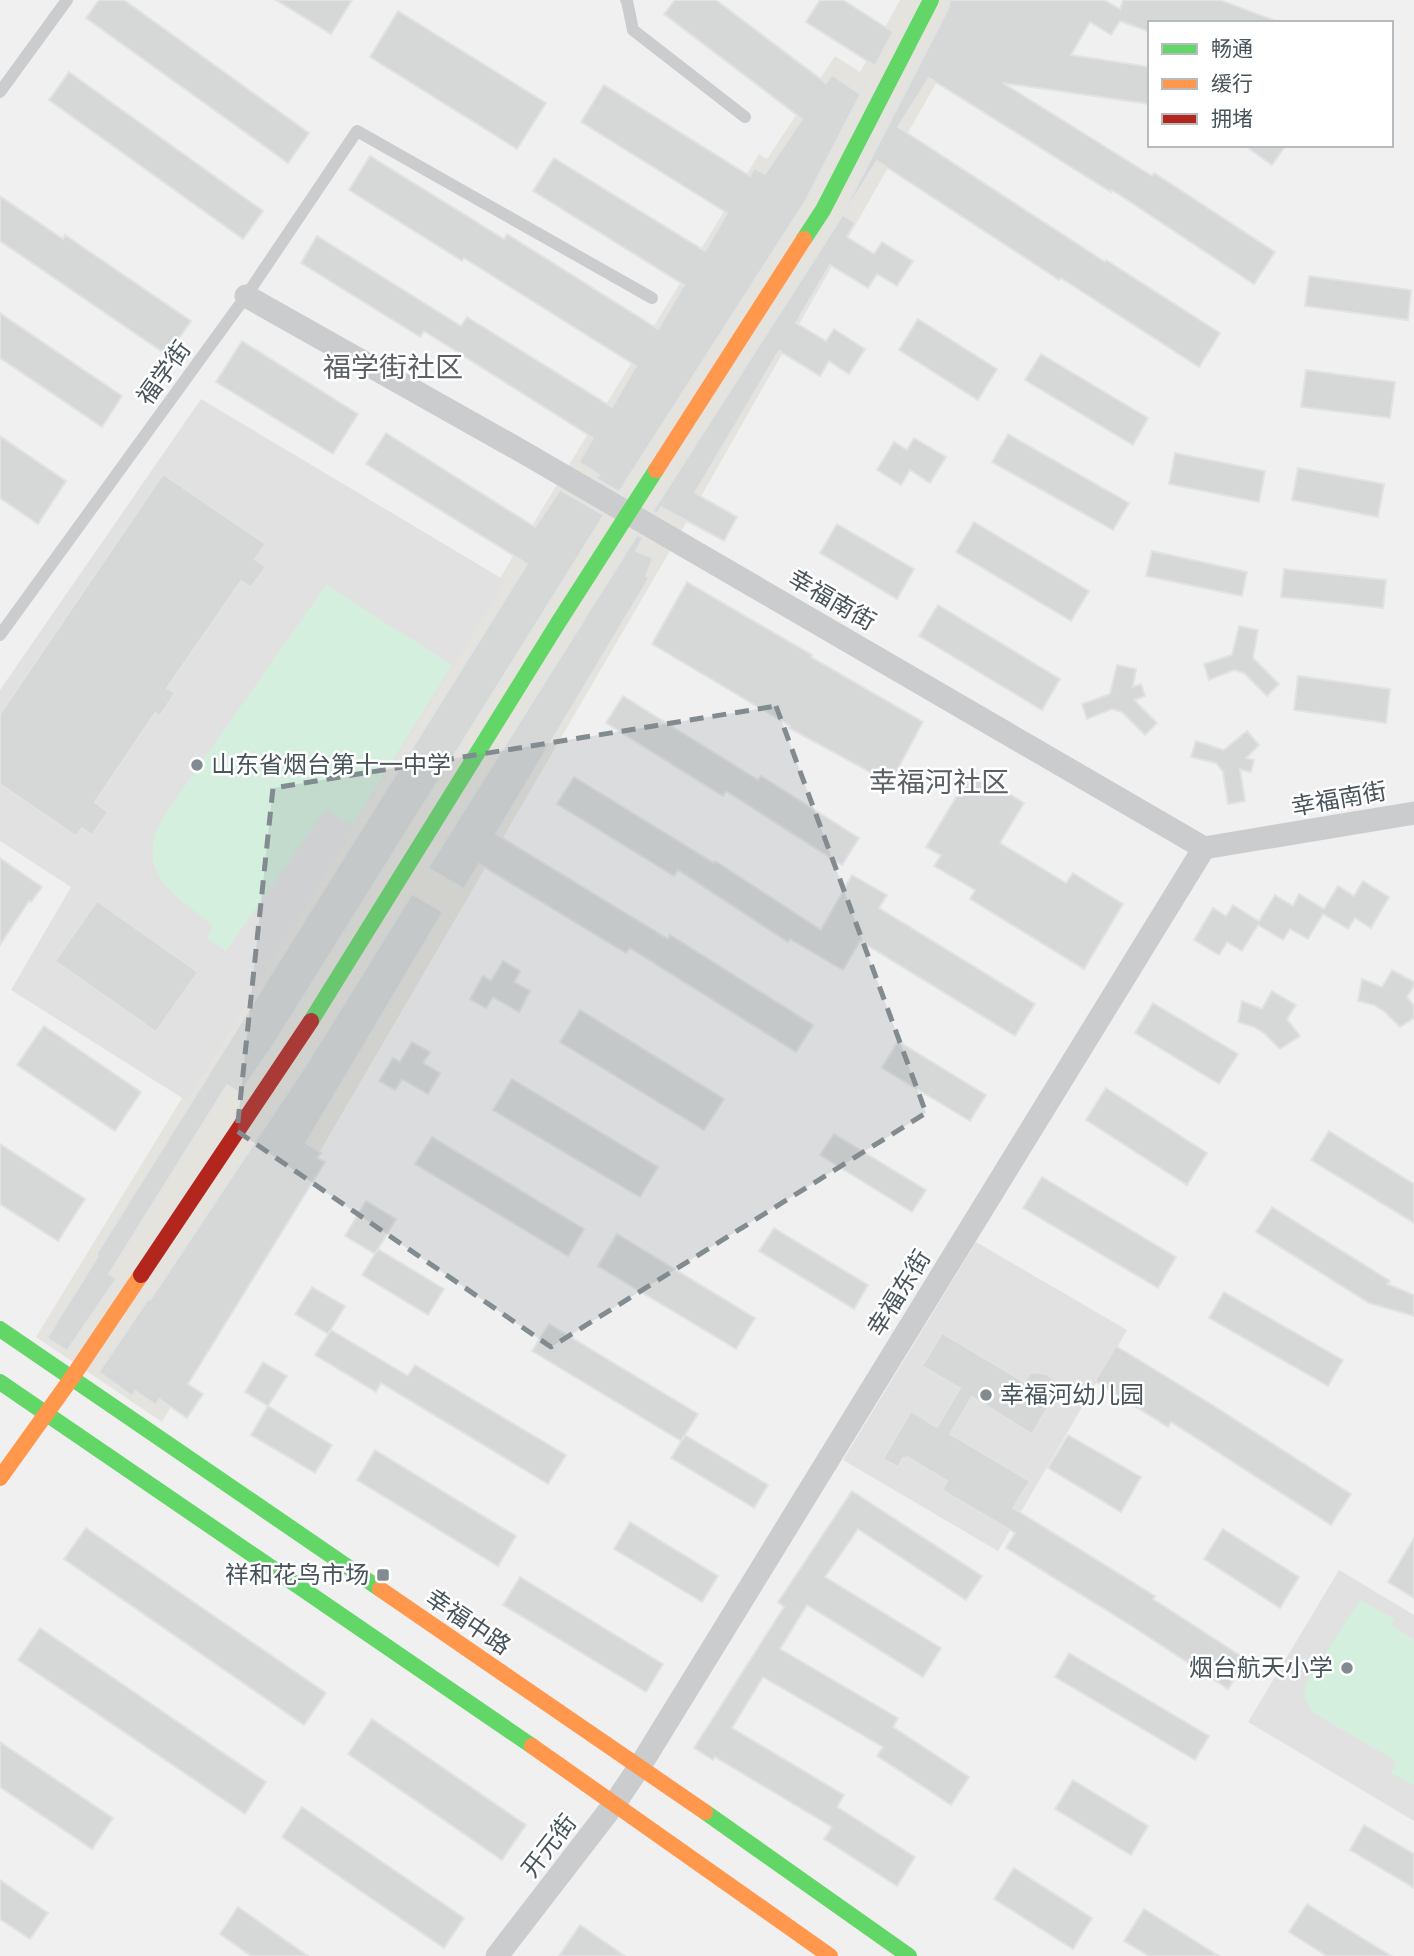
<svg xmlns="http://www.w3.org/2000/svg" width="1414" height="1956" font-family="Ubuntu,'Noto Sans SC',sans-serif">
<rect width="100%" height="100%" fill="#f0f0f0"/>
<!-- commercial -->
<polygon fill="#e5e3de" points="900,0 976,0 951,57 674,544 162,1422 36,1337 759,154 767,159 835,56 860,72"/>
<!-- education -->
<g fill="#e2e1e2">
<polygon points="201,399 506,581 187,1101 11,990 71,887 0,841 0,690"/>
<polygon points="976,1242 1127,1330 998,1551 843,1460"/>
<polygon points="1339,1570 1414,1615 1414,1821 1248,1722"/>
</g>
<!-- green -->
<g fill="#d4efdd">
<path d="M 326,585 L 452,665 L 352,825 L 325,810 L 226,951 L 207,938 L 213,925 C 182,901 138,877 157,830 C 160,823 164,817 168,810 Z"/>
<path d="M 1360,1600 L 1394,1619 L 1391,1626 L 1414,1639 L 1414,1785 L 1391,1773 L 1396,1761 L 1312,1712 C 1305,1702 1303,1695 1306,1683 Z"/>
</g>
<!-- building -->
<g fill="#d6d8d8" stroke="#e1e2e3" stroke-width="2">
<polygon points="99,0 124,0 309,133 288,163 86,18"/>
<polygon points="276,0 352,0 331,34"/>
<polygon points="675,0 716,0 826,83 832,75 859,93 871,74 806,200 619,492 596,478 599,475 579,462 593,438 424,331 420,337 301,263 317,236 461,326 467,317 612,407 636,366 464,258 462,261 349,190 370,156 504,239 507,234 658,329 684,285 533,191 554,158 705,251 727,213 581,122 604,85 750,176 754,168 765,174 802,119 664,14"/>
<polygon points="820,0 843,0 893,32 875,66 806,22"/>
<polygon points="950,0 1104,0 1120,9 1123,0 1220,0 1276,21 1150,23 1150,32 1120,21 1111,35 1090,22 1071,55 1150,67 1150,104 1003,83 1152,176 1154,173 1275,252 1254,284 1112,190 1111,192 929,78 898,127 1105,262 1106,260 1220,333 1199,367 1061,278 1059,280 1050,274 877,161 843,215 855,223 847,237 874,254 882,242 913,261 897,286 877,274 868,288 830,265 796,323 826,341 834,329 865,349 849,374 829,361 820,376 779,351 695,493 737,517 724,541 661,507 657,514 653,511 840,219 948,9"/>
<polygon points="398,11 546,103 517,149 370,57"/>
<polygon points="69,72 263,211 243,239 49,100"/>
<polygon points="1244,145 1286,145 1272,165"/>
<polygon points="0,196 63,239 65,235 191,321 167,355 0,241"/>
<polygon points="1309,276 1411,290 1408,320 1305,306"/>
<polygon points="0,313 122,396 102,427 0,358"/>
<polygon points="918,319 997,369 978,400 899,350"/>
<polygon points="242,341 358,414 333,454 216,382"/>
<polygon points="1041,354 1148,418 1133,445 1025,380"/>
<polygon points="1306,370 1395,382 1390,418 1301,407"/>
<polygon points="386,433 535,527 560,490 604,515 274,1044 240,1093 227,1085 109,1274 116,1279 67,1351 47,1338 98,1256 96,1255 527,564 366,464"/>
<polygon points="1008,434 1129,503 1113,530 992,462"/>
<polygon points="0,436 66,481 38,524 0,498"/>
<polygon points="914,438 946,457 930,483 910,470 901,485 877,470 894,442 907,450"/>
<polygon points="1175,453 1265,471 1259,502 1169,484"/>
<polygon points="1298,468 1384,484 1378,517 1292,500"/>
<polygon points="163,474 266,544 255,559 266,567 251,587 241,581 167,688 175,693 160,716 155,713 95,802 108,812 92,835 82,828 76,836 0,784 0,714"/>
<polygon points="974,522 1089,591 1071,621 956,552"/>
<polygon points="837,524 914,569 897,599 820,553"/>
<polygon points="637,535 643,538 636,551 653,558 646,576 649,578 496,834 668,939 670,935 813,1025 796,1052 630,948 626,953 479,864 464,889 428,868"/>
<polygon points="1152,551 1247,572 1242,596 1146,576"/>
<polygon points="1284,569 1386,580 1383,608 1281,597"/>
<polygon points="687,582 812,655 811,657 923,722 890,783 789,728 790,726 652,644"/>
<polygon points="938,605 1060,679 1042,710 919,636"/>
<polygon points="1239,626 1258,630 1253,658 1279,684 1267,696 1244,673 1234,670 1209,680 1204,664 1232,655"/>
<polygon points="1117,665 1136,669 1133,687 1141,684 1145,696 1134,700 1157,723 1145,735 1122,712 1112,709 1087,719 1082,704 1110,694"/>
<polygon points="1298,676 1390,689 1386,723 1294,710"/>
<polygon points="623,696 758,780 761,776 859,838 842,865 726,791 723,796 606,723"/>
<polygon points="1247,731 1259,745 1246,758 1254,760 1251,772 1240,769 1245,801 1228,804 1223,772 1216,763 1191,757 1196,741 1224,750"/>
<polygon points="972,771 1024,803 1000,843 1066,883 1073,873 1123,904 1084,969 970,899 975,890 934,866 941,855 926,847"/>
<polygon points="574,777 714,863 715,861 821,930 852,875 887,895 879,908 1035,1004 1015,1036 860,941 843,970 790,939 788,942 678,870 674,876 557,804"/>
<polygon points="0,858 42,887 31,902 29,901 0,945"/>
<polygon points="1363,881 1389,897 1371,928 1355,918 1348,929 1323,914 1308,939 1290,929 1283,940 1258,925 1242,951 1227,942 1219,955 1194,940 1213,908 1226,916 1233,905 1259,921 1275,895 1293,906 1299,894 1324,909 1338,886 1354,896"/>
<polygon points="412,894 443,912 306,1143 321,1153 317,1158 325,1162 188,1384 203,1394 187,1418 159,1399 156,1405 135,1391 132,1396 99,1372 148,1299 150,1300 306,1065"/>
<polygon points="97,901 198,972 156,1032 55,961"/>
<polygon points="503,961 520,971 514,982 530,991 519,1012 493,997 486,1008 470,999 483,976 491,981"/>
<polygon points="1392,970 1414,982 1414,986 1407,997 1414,1006 1414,1018 1400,1027 1385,1012 1374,1005 1358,1001 1362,979 1382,987"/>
<polygon points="1272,991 1296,1005 1287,1019 1300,1036 1280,1049 1265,1034 1254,1027 1238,1022 1242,1001 1262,1009"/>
<polygon points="1153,1003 1238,1054 1219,1084 1135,1033"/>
<polygon points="580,1010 724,1099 704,1130 560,1042"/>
<polygon points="44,1026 141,1092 115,1131 17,1065"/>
<polygon points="898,1041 986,1095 970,1121 882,1068"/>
<polygon points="412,1042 430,1052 423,1063 440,1073 428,1094 402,1079 395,1090 379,1081 393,1058 400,1062"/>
<polygon points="512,1079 658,1167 640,1197 493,1110"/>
<polygon points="1106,1088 1207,1153 1187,1185 1086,1120"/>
<polygon points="1329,1131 1414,1184 1414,1223 1311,1160"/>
<polygon points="834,1134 926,1190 912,1212 820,1155"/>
<polygon points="432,1137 584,1229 568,1256 415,1164"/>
<polygon points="0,1144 85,1199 58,1241 0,1204"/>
<polygon points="1042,1177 1176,1257 1158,1288 1023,1208"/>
<polygon points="366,1201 396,1219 375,1254 345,1236"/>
<polygon points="1272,1207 1390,1281 1387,1284 1414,1295 1414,1316 1369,1303 1256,1232"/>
<polygon points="774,1228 868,1285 854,1309 759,1251"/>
<polygon points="617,1234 755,1318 736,1349 598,1266"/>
<polygon points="378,1249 444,1289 428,1315 362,1275"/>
<polygon points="312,1287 345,1306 328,1334 295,1314"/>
<polygon points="1224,1292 1343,1360 1328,1386 1209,1318"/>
<polygon points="549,1324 698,1414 681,1441 532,1351"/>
<polygon points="331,1330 408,1376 415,1365 566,1455 548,1484 381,1383 376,1392 315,1355"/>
<polygon points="942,1333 1024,1382 1030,1373 1034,1372 1046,1374 1054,1380 1058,1390 1032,1434 972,1397 950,1434 1030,1481 1013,1508 1155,1596 1153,1599 1247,1660 1228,1689 1135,1628 1006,1548 1015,1533 942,1490 947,1481 907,1457 906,1459 903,1458 898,1467 883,1459 911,1411 937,1427 960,1388 922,1366"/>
<polygon points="1116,1346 1214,1406 1351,1494 1331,1525 1171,1422 1168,1427 1095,1381"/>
<polygon points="263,1362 287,1376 268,1406 245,1392"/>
<polygon points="268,1406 332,1445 315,1473 251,1435"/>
<polygon points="685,1435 768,1485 754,1508 671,1458"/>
<polygon points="1068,1435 1141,1477 1121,1512 1048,1468"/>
<polygon points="375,1450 516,1536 498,1566 357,1480"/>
<polygon points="852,1491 982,1576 966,1600 858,1529 825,1577 941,1648 923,1677 807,1605 780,1649 898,1718 893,1727 969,1777 951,1805 877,1756 883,1747 763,1677 732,1728 844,1795 837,1807 915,1857 897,1886 824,1839 832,1827 715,1757 713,1760 694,1748 784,1607 778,1602"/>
<polygon points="630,1522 718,1576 702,1602 614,1549"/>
<polygon points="86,1528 326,1693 304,1725 64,1559"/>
<polygon points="1223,1529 1299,1577 1280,1608 1204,1559"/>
<polygon points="1414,1538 1414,1598 1388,1582"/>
<polygon points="520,1577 663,1664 646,1692 503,1605"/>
<polygon points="40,1628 266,1782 245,1814 18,1660"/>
<polygon points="1069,1653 1209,1736 1195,1760 1055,1677"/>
<polygon points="372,1719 526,1825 502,1860 348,1754"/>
<polygon points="0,1742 113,1818 92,1849 0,1787"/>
<polygon points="1073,1780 1148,1826 1131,1855 1055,1809"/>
<polygon points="302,1807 464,1918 444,1948 282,1837"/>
<polygon points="1364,1825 1414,1854 1414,1888 1350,1850"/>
<polygon points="1014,1868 1092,1918 1073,1949 994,1899"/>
<polygon points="0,1880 48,1913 30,1939 0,1919"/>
<polygon points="1307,1904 1391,1956 1327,1956 1289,1932"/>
<polygon points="238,1907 308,1956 251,1956 220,1934"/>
<polygon points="1144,1909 1219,1956 1149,1956 1124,1941"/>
<polygon points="580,1925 625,1956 559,1956"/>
</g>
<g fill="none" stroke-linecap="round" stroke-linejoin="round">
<!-- lane -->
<g stroke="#caccce" stroke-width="12">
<polyline points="626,0 627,1 633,30 745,117"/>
<polyline points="0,92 67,0"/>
<polyline points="0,635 246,296 357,131 652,298"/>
</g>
<!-- street -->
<g stroke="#caccce" stroke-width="23">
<polyline points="246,296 523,452 1204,848 1414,813"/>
<polyline points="497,1956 615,1803 640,1766 1204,848"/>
</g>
<!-- fast -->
<g stroke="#63d668" stroke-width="16">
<polyline points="804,239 823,210 931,0"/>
<polyline points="311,1021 558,623 656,470"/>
<polyline points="0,1329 380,1589"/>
<polyline points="0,1382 532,1746"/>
<polyline points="705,1812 909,1956"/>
</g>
<!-- slow -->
<g stroke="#ff974d" stroke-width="16">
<polyline points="656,470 804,239"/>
<polyline points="0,1478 71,1379 141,1275"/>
<polyline points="380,1589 705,1812"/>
<polyline points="532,1746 830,1956"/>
</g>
<!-- jam -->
<polyline stroke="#b3261e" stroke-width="16" points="141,1275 311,1021"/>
</g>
<!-- marked area -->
<path fill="#828b90" fill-opacity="0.2" stroke="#828b90" stroke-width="5" stroke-dasharray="14 9" stroke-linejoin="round" d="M 776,706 L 926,1113 L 551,1347 L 237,1131 L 273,788 Z"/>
<!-- markers -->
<g fill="#828b90" stroke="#fff" stroke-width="2.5">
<circle cx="197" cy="765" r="7"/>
<circle cx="986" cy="1395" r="7"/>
<rect x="376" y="1568" width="14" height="14" rx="3.5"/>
<circle cx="1347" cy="1668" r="7"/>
</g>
<g text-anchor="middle" stroke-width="5" stroke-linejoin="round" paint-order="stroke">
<!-- street labels -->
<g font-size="24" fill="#47545c" stroke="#fff">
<text transform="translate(164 373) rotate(-54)" y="8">福学街</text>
<text transform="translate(832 600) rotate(30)" y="8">幸福南街</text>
<text transform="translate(1339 799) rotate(-10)" y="8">幸福南街</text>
<text transform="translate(899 1293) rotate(-58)" y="8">幸福东街</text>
<text transform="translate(468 1622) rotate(34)" y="8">幸福中路</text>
<text transform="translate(549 1846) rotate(-52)" y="8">开元街</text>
</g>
<!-- poi labels -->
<g font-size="24" fill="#47545c" stroke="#fff" text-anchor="start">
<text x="211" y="773">山东省烟台第十一中学</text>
<text x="1000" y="1403">幸福河幼儿园</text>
<text x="369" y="1583" text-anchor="end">祥和花鸟市场</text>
<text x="1333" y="1676" text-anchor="end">烟台航天小学</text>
</g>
<!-- quarter labels -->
<g font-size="28" fill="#5b6064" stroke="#fff">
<text x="393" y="377">福学街社区</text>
<text x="939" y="792">幸福河社区</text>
</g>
</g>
<!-- legend -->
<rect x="1148" y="21" width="245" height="126" fill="#ffffff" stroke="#b5bbbe" stroke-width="2"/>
<rect x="1162" y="44" width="35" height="10" fill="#63d668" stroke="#b5bbbe" stroke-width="2"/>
<text x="1211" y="56" font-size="21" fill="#47545c">畅通</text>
<rect x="1162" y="79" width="35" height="10" fill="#ff974d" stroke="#b5bbbe" stroke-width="2"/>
<text x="1211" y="91" font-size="21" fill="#47545c">缓行</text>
<rect x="1162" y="114" width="35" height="10" fill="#b3261e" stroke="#b5bbbe" stroke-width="2"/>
<text x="1211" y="126" font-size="21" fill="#47545c">拥堵</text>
</svg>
